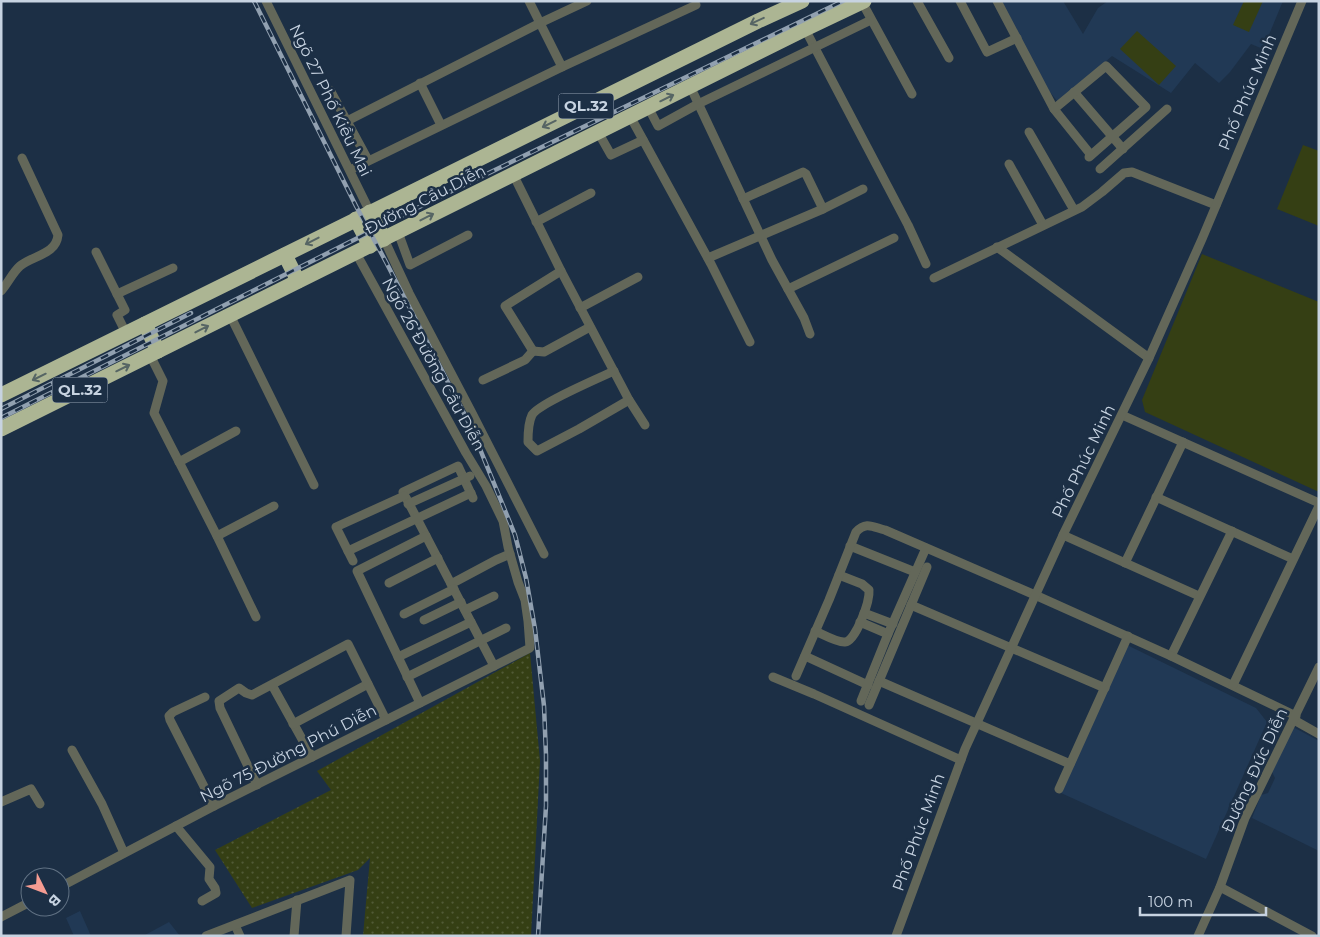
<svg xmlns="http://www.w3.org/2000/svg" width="1320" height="937" font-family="Montserrat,sans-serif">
<defs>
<pattern id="grass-dots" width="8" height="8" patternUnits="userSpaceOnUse" patternTransform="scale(1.25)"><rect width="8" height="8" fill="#353f14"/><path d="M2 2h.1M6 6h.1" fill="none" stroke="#515a36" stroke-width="1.8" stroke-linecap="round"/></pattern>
</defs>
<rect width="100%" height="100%" fill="#1c2f45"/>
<!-- built -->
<g fill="#213955">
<polygon points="1000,1 1063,1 1083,34 1098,8 1108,1 1283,1 1263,49 1251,44 1230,72 1219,83 1195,63 1171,93 1112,56 1059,103 1049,91"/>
<polygon points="1127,645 1256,708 1267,722 1206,859 1061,793"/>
<polygon points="1293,727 1319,741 1319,851 1252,818 1261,795 1268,793 1275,778 1272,772"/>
<polygon points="80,911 91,936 74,936 66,918"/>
<polygon points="169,922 180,936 136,936 145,935"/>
</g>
<!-- grass -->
<polygon fill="url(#grass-dots)" points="530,653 540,761 531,936 363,936 370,858 358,870 252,908 215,850 331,790 317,771"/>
<!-- garden -->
<g fill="#353f14">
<polygon points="1244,1 1263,1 1249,32 1233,25"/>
<polygon points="1137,31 1176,66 1159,85 1120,49"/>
<polygon points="1303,145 1319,151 1319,226 1277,209"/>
<polygon points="1202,254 1319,302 1319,492 1145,412 1142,400"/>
</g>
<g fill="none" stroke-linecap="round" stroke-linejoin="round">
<!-- street -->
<g stroke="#636759" stroke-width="9">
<polyline points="266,1 370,212"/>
<polyline points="529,1 562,67"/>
<polyline points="917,1 949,58"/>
<polyline points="960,1 987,52 1017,38"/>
<polyline points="997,1 1054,109 1091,155"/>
<polyline points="862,2 912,94"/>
<polyline points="805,29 908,225 926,264"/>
<polyline points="420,83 441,125"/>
<polyline points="690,86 772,260 804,318 810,334"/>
<polyline points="330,90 368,160"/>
<polyline points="1074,92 1123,149"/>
<polyline points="648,107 658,126 698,104 871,20"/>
<polyline points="1054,109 1106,66 1146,107 1089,157"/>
<polyline points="630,116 711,264 750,342"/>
<polyline points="347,121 540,23 587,1"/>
<polyline points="598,132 611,155 643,140"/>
<polyline points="1029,132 1074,210"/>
<polyline points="1009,164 1043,225"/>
<polyline points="1100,169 1167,109"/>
<polyline points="350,170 562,67 696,5"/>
<polyline points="513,174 561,271 629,400 645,425"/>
<polyline points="743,199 803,172 806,174 823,209"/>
<polyline points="536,222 591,193"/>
<polyline points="398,232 410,265 468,235"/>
<polyline points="384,239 409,293 471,411 544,554"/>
<polyline points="997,247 1149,358"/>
<polyline points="96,252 125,310 117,315 126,333"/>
<polyline points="708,258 823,209 863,189"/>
<polyline points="934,278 1082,207 1102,192 1124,173 1132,172 1216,205"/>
<polyline points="788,289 894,238"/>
<path d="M 1,291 C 8,283 13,272 20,266 C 33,255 56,255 58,235 L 22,158"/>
<polyline points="117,294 173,268"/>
<polyline points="580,308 638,277"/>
<polyline points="230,315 314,485"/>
<polyline points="533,351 505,306 561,271"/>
<polyline points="533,351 544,352 590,327"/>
<polyline points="150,355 163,381 154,413 217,536 256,617"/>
<path d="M 614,371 C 599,378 538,404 532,415 C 528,423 528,434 528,442 L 537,451 L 579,429 L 629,400"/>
<polyline points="483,380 525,360 533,351"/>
<polyline points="1122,415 1319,503"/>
<polyline points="179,462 236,431"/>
<polyline points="1156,497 1293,559"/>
<polyline points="473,498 458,466 403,492 494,666"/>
<polyline points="408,504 470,476"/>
<polyline points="1063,535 1199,596"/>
<polyline points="217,536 274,506"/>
<polyline points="850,546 915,572"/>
<polyline points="348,551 336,527 404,496"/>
<polyline points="353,561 348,551 471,493"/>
<polyline points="1125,563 1183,442"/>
<polyline points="389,583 438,558"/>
<polyline points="451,584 496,560 510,554"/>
<polyline points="911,605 1105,688"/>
<polyline points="465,610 494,596"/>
<polyline points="864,613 893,624"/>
<polyline points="404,614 454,589"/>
<polyline points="424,620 461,602"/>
<polyline points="860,622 888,634"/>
<path d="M 815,631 C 822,634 838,643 845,642 C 856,641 870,601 869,590 L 862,584 L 839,575"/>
<polyline points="805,656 868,685"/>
<polyline points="1171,656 1232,531"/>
<polyline points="398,657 471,622"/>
<path d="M 796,676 L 829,600 L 856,532 C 866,521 873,527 885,530 L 1035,595 L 1171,656 L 1296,716"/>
<polyline points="407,677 506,628"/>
<polyline points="773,677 814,694 961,760"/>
<polyline points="879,681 1070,764"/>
<polyline points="272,685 312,757"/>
<polyline points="1233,685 1319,506"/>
<polyline points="205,697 173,712 169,716 170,720 214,806"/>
<polyline points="861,701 888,634 926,548"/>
<polyline points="420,703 357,571 426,536"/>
<polyline points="869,705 927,567"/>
<polyline points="1294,720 1319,734"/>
<polyline points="293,724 368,684"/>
<polyline points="72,750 102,804 124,853"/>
<polyline points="257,785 220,708 219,701 239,688 246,693 252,695 348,644 386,720"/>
<polyline points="1059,789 1128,636"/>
<polyline points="1,802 31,789 40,804"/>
<polyline points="176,826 210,867 209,879 215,888 216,893 202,901"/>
<polyline points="60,887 214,806 530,648 528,621 525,600 518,582 508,547 503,521 486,486 466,453 356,253"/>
<polyline points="1220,887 1312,936"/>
<polyline points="1,917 30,902"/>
<polyline points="235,925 240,936"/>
<polyline points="206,936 350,880 346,936"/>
<polyline points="294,936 297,900"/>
<polyline points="896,936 965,749 1063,535 1149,358 1202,239 1302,1"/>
<polyline points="1198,936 1220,887 1245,818 1319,667"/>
</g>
<!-- highway -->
<g stroke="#acb593" stroke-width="15">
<polyline points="370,212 384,239"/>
<polyline points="356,219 370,246"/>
<polyline points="285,255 298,281"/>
<polyline points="145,324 158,351"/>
<polyline points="1,395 758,21 802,1"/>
<polyline points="1,429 805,29 864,1"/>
</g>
<!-- rail casing -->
<g stroke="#91a0b0" stroke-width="4.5">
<g id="rail">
<polyline points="254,1 356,206 386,262 471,427 515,535 526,578 535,629 544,706 546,755 546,806 538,936"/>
<polyline points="1,409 191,313"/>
<polyline points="1,418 433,200 843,1"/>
</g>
</g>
<!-- rail -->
<use href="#rail" stroke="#1c2f45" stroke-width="2.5" stroke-dasharray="8" stroke-linecap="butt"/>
</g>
<!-- one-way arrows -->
<defs><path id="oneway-shaft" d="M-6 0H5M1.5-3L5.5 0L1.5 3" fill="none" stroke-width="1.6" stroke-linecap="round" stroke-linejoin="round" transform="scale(1.25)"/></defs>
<g stroke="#566564">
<use href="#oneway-shaft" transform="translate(757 21) rotate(155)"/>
<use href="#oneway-shaft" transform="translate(667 98) rotate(-26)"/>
<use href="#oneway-shaft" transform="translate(549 124) rotate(154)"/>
<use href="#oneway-shaft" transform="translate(427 217) rotate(-27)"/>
<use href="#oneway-shaft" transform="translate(312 241) rotate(153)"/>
<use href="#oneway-shaft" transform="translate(202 329) rotate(-27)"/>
<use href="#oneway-shaft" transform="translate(123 368) rotate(-26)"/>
<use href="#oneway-shaft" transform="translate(39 377) rotate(154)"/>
</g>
<g text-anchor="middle" stroke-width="5" stroke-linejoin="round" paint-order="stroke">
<!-- shield labels -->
<g fill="#1c2f45" stroke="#94a2b2" stroke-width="1">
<rect x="558.5" y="93.5" width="55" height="25" rx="4"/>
<rect x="52.5" y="377.5" width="55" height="25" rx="4"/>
</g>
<g font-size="15" font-weight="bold" fill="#c7d3e1">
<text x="586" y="111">QL.32</text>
<text x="80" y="395">QL.32</text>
</g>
<!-- street labels -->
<g font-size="16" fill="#c7d3e1" stroke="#1c2f45">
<text transform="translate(1247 92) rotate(-67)" y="6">Phố Phúc Minh</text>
<text transform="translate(331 100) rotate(64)" y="6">Ngõ 27 Phố Kiều Mai</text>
<text transform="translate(425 199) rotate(-27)" y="6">Đường Cầu Diễn</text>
<text transform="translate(434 364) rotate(61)" y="6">Ngõ 26 Đường Cầu Diễn</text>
<text transform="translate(1083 461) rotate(-64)" y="6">Phố Phúc Minh</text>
<text transform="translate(288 753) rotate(-27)" y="6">Ngõ 75 Đường Phú Diễn</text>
<text transform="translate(1254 770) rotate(-65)" y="6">Đường Đức Diễn</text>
<text transform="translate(918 832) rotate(-70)" y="6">Phố Phúc Minh</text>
</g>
</g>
<!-- border -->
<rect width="1320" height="937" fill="none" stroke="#c7d3e1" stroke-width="5"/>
<!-- north arrow -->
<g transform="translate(45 892) rotate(132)"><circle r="24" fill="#1c2f45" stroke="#607183"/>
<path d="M0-4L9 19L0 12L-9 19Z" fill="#f59c92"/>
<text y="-8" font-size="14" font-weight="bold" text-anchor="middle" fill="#c7d3e1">B</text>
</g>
<!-- scale -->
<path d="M1140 907v8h126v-8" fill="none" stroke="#c7d3e1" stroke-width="2.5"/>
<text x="1148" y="907" font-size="15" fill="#c7d3e1" stroke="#1c2f45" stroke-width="4" paint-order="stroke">100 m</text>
</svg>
